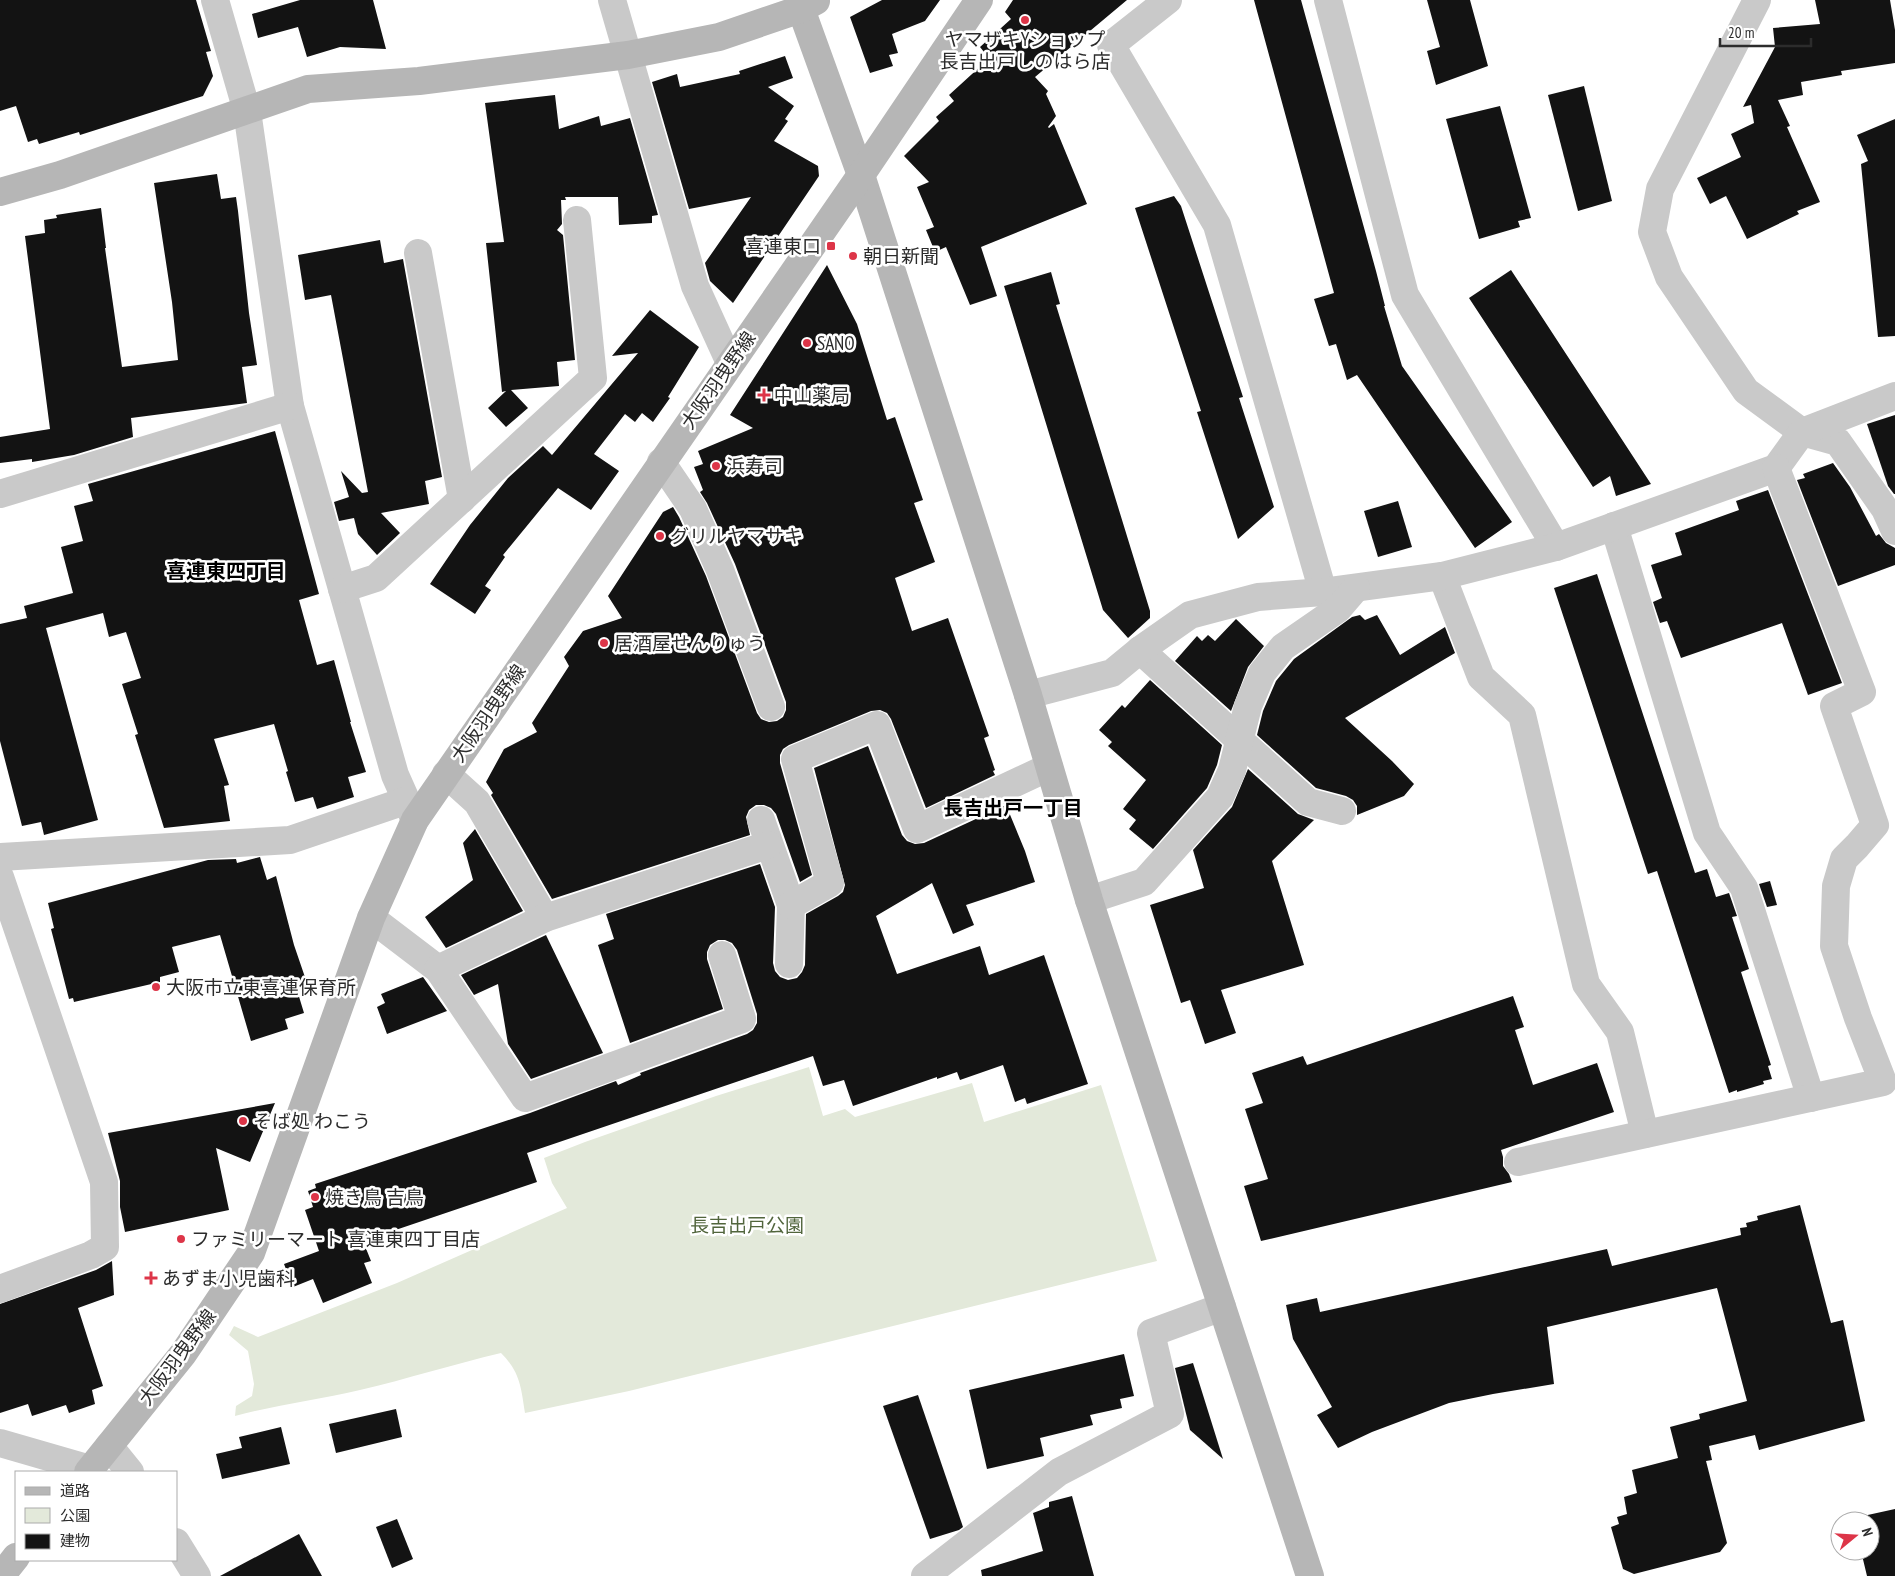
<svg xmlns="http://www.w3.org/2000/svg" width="1895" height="1576" font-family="'PT Sans Narrow','Noto Sans JP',sans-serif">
<rect width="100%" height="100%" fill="#fff"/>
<!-- green -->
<path fill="#e3e9da" d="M 809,1067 L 823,1116 L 845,1109 L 855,1117 L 972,1083 L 984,1122 L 1101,1085 L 1157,1261 L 629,1391 L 525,1413 C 521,1387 520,1372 501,1353 C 454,1364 407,1379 360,1390 C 318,1400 276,1405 235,1416 L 236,1406 L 252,1396 L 254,1384 L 248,1351 L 229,1335 L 234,1326 L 258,1337 L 397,1283 L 567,1208 L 552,1183 L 544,1158 L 585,1142 L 716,1096 Z"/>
<!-- building -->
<g fill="#131313">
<polygon points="0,0 196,0 211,51 206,52 213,76 203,96 80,135 79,132 39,144 37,139 28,142 16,106 0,111"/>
<polygon points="300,0 373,0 386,49 340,47 307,57 298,27 258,38 252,14"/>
<polygon points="882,0 940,0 925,21 892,34 898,53 889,55 893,66 870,73 850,17"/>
<polygon points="1013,0 1127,0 1035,77 1048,91 1046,94 1056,116 1048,127 1049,128 1054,124 1087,204 981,247 997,296 970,305 946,247 935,252 926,230 934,227 917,187 929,182 904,156 939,121 936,117 954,101 949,95 983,64 977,57 984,52 980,47 1011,19 1005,12"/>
<polygon points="1254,0 1301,0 1376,271 1385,306 1384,306 1402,366 1512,522 1475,548 1357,375 1347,380 1336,344 1329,346 1314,299 1334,293"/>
<polygon points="1427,0 1470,0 1488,66 1436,85 1427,51 1440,47"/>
<polygon points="1815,0 1890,0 1895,30 1895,63 1841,71 1842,75 1801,82 1803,95 1778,100 1790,126 1787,127 1820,202 1797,211 1799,214 1747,239 1726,196 1710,204 1697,178 1741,157 1731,134 1754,123 1751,105 1743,107 1775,47 1773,28 1820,24"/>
<polygon points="785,56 793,78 768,87 794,106 785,119 788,121 774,141 818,166 819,176 733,303 710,281 705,263 751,197 689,209 652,82 677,74 680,87 740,74 739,71"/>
<polygon points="1584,86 1612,201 1578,211 1548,95"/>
<polygon points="555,95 559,129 599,116 601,126 630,118 658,215 652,216 652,223 619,225 618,197 565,197 566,200 561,200 562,224 557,230 563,235 575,360 557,362 559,386 511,390 528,408 506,427 488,408 506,391 502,392 486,243 504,242 485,103"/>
<polygon points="1500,106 1531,218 1518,221 1520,227 1479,239 1446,119"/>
<polygon points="1895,119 1895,336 1878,337 1861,164 1868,161 1857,135"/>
<polygon points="217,174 221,199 236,197 238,211 249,313 257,365 242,367 247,403 131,418 133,437 74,455 32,462 32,459 0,463 0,437 50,429 25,236 45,233 44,220 57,218 56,215 101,208 106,248 105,248 122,367 178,360 172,302 154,183"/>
<polygon points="1174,196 1181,206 1243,397 1239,398 1274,507 1238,539 1197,412 1201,411 1135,208"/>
<polygon points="380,240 384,263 403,259 442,477 425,481 429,504 381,513 400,533 377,555 358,534 354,518 339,521 334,502 349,497 341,471 362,493 368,492 331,295 305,300 298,255"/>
<polygon points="827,265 857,324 887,420 895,417 923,500 914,503 935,562 895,578 912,631 948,618 989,736 984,738 995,770 993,771 995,775 926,808 891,719 887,713 880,710 871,711 789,745 783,749 780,755 780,763 812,875 800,882 776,814 771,808 764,805 756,805 749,810 746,817 750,835 552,899 491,795 493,793 486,782 504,749 537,732 532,723 569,666 564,657 583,631 622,618 608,596 663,512 673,507 679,517 706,576 757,713 761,719 769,722 777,721 783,717 786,710 786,702 735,564 707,503 700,492 703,490 694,467 703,464 698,451 753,428 730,415"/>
<polygon points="1511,270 1538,311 1651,484 1616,496 1610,476 1593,487 1469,298"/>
<polygon points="1051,272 1060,304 1056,305 1150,611 1150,618 1128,638 1103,610 1004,286"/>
<polygon points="650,310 699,347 668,397 670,398 653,422 642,413 635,422 625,414 594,454 619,471 591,510 558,488 503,555 505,557 485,586 491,590 475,614 430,584 470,525 508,478 543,446 552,455 638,353 612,356"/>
<polygon points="1895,415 1895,494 1894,494 1888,486 1867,424"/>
<polygon points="275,431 319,594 299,600 317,665 334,660 351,722 350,722 366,772 348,777 354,797 317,809 313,797 295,802 286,772 288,771 274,724 214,739 229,785 224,786 230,821 164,828 135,735 138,734 122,684 141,678 126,632 109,637 103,613 46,628 98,820 44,835 41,822 22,826 0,741 0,624 27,618 24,606 73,593 61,547 83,541 74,506 93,501 88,484"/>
<polygon points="1833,463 1850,487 1876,536 1879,534 1886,543 1895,548 1895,565 1838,586 1797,480 1805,478 1803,474"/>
<polygon points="1768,490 1842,683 1808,695 1782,623 1681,658 1667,621 1660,623 1653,602 1662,598 1651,565 1682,555 1675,533 1739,510 1736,501"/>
<polygon points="1398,501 1412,547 1378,557 1364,511"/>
<polygon points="1597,574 1695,873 1707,869 1716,897 1729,893 1737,916 1732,917 1749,969 1741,972 1771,1065 1768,1066 1772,1079 1763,1081 1764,1084 1737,1092 1737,1090 1729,1093 1657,871 1648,874 1554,588"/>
<polygon points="1360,615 1365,620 1377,615 1400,655 1445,627 1455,653 1345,718 1392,761 1414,784 1404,796 1357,815 1357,806 1353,800 1346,796 1316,788 1257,735 1263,711 1276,681 1294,659 1352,617"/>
<polygon points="1236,619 1264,646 1248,667 1231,711 1175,661 1197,636 1202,641 1208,635 1215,641"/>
<polygon points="1150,680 1222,745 1217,765 1207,788 1153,849 1129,829 1136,820 1123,809 1146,780 1108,746 1112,742 1099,730 1122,705 1125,708"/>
<polygon points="868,746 902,835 907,841 915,844 924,843 1006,805 1025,851 1035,882 966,905 974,925 953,934 932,883 876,916 897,974 980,946 989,975 1044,955 1088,1084 1027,1104 1025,1098 1015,1102 1003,1065 960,1080 957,1072 937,1079 937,1077 853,1106 844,1080 823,1086 813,1056 527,1153 537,1182 363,1241 371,1261 364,1263 372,1283 323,1303 313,1279 293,1287 284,1264 319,1251 305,1210 313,1207 308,1191 316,1188 315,1184 530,1113 616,1081 618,1085 641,1075 640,1073 747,1034 753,1030 757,1023 757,1014 737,950 732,943 725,940 718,940 710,945 707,952 707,959 723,1009 630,1043 598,945 614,939 606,914 760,864 775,907 773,963 775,971 780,977 788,980 797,978 802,972 805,965 806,914 838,896 843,892 845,885 814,768"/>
<polygon points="1248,769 1298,814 1314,820 1272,861 1304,965 1221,990 1236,1033 1205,1044 1190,1000 1181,1003 1150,905 1204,888 1193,850 1232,807"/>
<polygon points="475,829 523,911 446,948 425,917 473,880 463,843"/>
<polygon points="260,857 267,880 276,876 294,945 308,986 297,990 304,1013 285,1019 288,1029 251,1041 220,935 172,947 179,972 160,977 160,982 74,1002 73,998 69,999 51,929 54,928 48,903 208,860 236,859 237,863"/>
<polygon points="1770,881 1777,905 1767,907 1759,884"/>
<polygon points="546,935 603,1053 531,1079 508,1044 498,984 474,995 461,975"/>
<polygon points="423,977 447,1011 387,1034 377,1007 385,1003 381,994"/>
<polygon points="1513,996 1524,1027 1515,1030 1533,1085 1597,1063 1614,1112 1501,1150 1503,1157 1503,1166 1509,1174 1512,1182 1261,1241 1244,1186 1268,1179 1245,1109 1263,1103 1252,1073 1303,1056 1307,1065"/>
<polygon points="275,1103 250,1162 216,1148 229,1210 125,1232 120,1207 120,1181 108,1133"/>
<polygon points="1800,1205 1831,1323 1843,1320 1865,1421 1759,1450 1755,1435 1709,1446 1712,1460 1706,1461 1727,1543 1720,1552 1634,1574 1623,1569 1611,1527 1619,1524 1617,1517 1627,1514 1624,1497 1637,1493 1632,1470 1678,1458 1670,1427 1700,1419 1699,1414 1747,1401 1717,1288 1547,1327 1554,1384 1493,1394 1449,1403 1372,1432 1338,1448 1317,1415 1332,1407 1293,1339 1286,1305 1317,1298 1320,1312 1607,1249 1612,1266 1741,1235 1740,1228 1747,1227 1746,1223 1758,1220 1757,1216"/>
<polygon points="112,1261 114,1295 78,1308 103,1386 92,1390 95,1404 69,1413 66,1405 32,1416 28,1404 0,1413 0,1304 96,1270"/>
<polygon points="1124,1354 1134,1396 1120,1399 1122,1408 1090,1415 1093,1425 1040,1438 1044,1456 987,1469 969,1390"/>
<polygon points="1193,1363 1223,1459 1190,1430 1175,1368"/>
<polygon points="918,1395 963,1527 959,1530 930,1539 883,1406"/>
<polygon points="396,1409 402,1437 336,1453 329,1424"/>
<polygon points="281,1427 290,1464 222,1479 216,1454 242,1448 239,1437"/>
<polygon points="1072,1496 1094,1576 982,1576 981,1570 1043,1551 1033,1513 1049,1507 1049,1502"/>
<polygon points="1895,1509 1895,1576 1867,1576 1861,1551 1870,1551 1870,1521 1855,1521 1854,1518"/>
<polygon points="397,1519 413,1559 392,1568 376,1527"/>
<polygon points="299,1534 322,1576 220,1576"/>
</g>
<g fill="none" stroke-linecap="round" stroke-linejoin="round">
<!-- street -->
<g stroke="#c9c9c9" stroke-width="28">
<polyline points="215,0 247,111 290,406 395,775 415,820"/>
<polyline points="612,0 695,286 730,363"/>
<polyline points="1168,0 1111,45 1217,225 1323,592"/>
<polyline points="1328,0 1405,295 1556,547"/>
<polyline points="1757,0 1660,189 1652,232 1669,277 1746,391 1802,432 1838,442 1885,509 1895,531"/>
<polyline points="418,253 462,499"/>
<polyline points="661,462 693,509 720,570 771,707"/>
<polyline points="0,494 290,406"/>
<polyline points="1614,526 1707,833 1744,888 1811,1098"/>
<polyline points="1442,576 1481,677 1522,715 1586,984 1620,1032 1645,1134"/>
<polyline points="342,589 376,578 593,378 577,220"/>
<polyline points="1140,650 1308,802 1342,811"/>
<polyline points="1028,695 1112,673 1140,650 1190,615 1258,597 1323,592 1442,576 1556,547 1776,468 1802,432 1895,396"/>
<polyline points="446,774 477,802 545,918"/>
<polyline points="761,820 791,905 789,964"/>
<polyline points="0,857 290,840 405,801"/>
<polyline points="0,877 104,1182 105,1247 91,1255 0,1289"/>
<polyline points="1089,900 1144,882 1220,797 1232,770 1248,706 1262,673 1283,647 1338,609 1356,588"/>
<polyline points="791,905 830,883 795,759 877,725 917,829 1049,767"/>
<polyline points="371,918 438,969 525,1098 742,1019 722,955"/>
<polyline points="438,969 545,918 768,845"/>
<polyline points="1518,1162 1883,1082 1858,1018 1834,946 1836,886 1844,859 1857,846 1875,825 1834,706 1862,692 1776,468"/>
<polyline points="0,1443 90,1469"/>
<polyline points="109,1446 130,1472"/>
<polyline points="176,1542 197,1576"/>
<polyline points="925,1576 1059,1472 1170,1414 1151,1333 1222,1307"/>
</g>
<!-- secondary -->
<g stroke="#b6b6b6" stroke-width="28">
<polyline points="801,9 861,175 1028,695 1089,900 1310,1576"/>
<polyline points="0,192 60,175 308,89 419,81 628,55 719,37 801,9 816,1"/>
<polyline points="88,1472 183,1354 251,1253 371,918 415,820 861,175 979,0"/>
<polyline points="1,1576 16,1557"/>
</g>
</g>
<!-- markers -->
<g fill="#dd3548" stroke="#fff" stroke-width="2">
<circle cx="1025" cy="20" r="5"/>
<rect x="826" y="241" width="10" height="10" rx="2.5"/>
<circle cx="853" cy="256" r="5"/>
<circle cx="807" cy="343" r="5"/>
<path d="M761.5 387.5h5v5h5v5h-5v5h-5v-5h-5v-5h5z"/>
<circle cx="716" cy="466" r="5"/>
<circle cx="660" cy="536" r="5"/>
<circle cx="604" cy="643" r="5"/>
<circle cx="156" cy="987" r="5"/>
<circle cx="243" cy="1121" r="5"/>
<circle cx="315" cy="1197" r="5"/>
<circle cx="181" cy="1239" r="5"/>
<path d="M148.5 1270.5h5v5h5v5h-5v5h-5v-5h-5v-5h5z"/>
</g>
<g text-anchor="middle" stroke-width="5" stroke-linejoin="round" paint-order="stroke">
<!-- poi labels -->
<g font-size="19" fill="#2c2c2c" stroke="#fff" text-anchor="start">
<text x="1025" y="46" text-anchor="middle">ヤマザキYショップ<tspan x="1025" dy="22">長吉出戸しのはら店</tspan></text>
<text x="821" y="253" text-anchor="end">喜連東口</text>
<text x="863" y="263">朝日新聞</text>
<text x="817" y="350">SANO</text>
<text x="774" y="402">中山薬局</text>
<text x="726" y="473">浜寿司</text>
<text x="670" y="543">グリルヤマサキ</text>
<text x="614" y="650">居酒屋せんりゅう</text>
<text x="166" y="994">大阪市立東喜連保育所</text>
<text x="253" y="1128">そば処 わこう</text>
<text x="325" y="1204">焼き鳥 吉鳥</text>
<text x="191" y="1246">ファミリーマート 喜連東四丁目店</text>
<text x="162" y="1285">あずま小児歯科</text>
</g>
<!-- street labels -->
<g font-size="19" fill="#2c2c2c" stroke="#fff">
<text transform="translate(718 380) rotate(-55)" y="7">大阪羽曳野線</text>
<text transform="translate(488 713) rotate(-55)" y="7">大阪羽曳野線</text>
<text transform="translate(177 1357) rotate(-53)" y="7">大阪羽曳野線</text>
</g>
<!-- park labels -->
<g font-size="19" fill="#51653c" stroke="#fff">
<text x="747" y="1232">長吉出戸公園</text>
</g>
<!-- neighbourhood labels -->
<g font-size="20" font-weight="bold" fill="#000" stroke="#fff">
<text x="226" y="578">喜連東四丁目</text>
<text x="1013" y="815">長吉出戸一丁目</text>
</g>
</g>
<!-- legend -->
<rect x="15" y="1471" width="162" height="90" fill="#ffffff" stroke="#ababab"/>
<rect x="25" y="1487" width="25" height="8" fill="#b6b6b6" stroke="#ababab"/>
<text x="60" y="1496" font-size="15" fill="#2c2c2c">道路</text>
<rect x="25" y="1508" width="25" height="15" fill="#e3e9da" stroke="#ababab"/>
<text x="60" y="1521" font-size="15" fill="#2c2c2c">公園</text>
<rect x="25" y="1534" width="25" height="15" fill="#131313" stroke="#ababab"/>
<text x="60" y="1546" font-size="15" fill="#2c2c2c">建物</text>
<!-- north arrow -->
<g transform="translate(1855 1536) rotate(72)"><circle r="24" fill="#ffffff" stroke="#ababab"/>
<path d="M0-4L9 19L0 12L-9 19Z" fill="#dd3548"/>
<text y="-8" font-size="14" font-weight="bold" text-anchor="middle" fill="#2c2c2c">N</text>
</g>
<!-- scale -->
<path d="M1720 38v8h91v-8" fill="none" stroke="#2c2c2c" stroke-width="2.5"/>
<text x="1728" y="38" font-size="15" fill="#2c2c2c" stroke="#ffffff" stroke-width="4" paint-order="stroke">20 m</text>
</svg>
